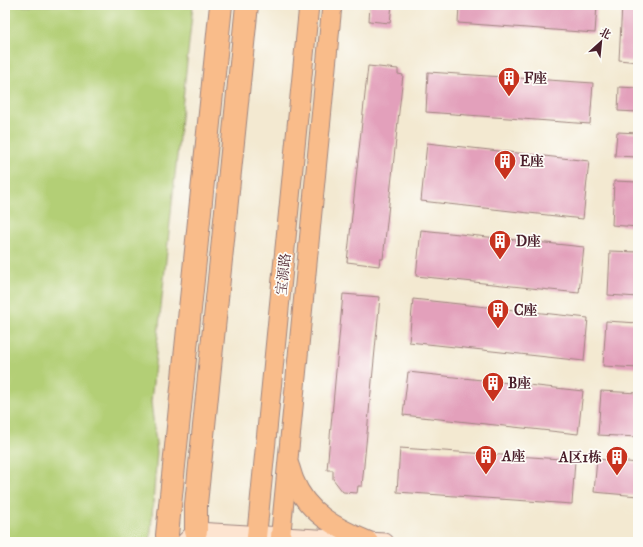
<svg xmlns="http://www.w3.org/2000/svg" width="643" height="547" font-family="'IM FELL Great Primer','Noto Serif SC',serif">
<rect width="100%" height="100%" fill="#fdfcf7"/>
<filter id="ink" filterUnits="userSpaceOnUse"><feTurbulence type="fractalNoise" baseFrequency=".025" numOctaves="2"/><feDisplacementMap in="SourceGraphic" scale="8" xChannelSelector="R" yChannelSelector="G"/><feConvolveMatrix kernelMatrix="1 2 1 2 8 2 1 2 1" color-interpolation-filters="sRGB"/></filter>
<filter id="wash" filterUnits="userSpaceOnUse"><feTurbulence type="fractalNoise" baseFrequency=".012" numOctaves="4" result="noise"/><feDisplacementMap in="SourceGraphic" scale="16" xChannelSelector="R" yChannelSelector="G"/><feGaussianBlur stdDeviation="0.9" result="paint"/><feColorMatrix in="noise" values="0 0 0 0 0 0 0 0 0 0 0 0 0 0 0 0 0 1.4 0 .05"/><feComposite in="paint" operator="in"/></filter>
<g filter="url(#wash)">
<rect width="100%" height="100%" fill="#f3e9d1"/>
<!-- green -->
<polygon fill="#b3cf76" stroke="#7e7750" points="5,5 193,5 151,402 157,452 150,542 5,542"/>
<g id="blocks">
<!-- building -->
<g fill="#e3a0bb">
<polygon points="370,5 392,5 390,23 369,21"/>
<polygon points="459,5 597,5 595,33 458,23"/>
<polygon points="622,5 638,5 638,62 619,60"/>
<polygon points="368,66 398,69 398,74 403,75 383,259 380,259 379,266 347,262"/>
<polygon points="428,72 593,83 590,124 426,112"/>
<polygon points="619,87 638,88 638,112 618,111"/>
<polygon points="617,132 638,133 638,157 615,156"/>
<polygon points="427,143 589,161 583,219 421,201"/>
<polygon points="614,181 638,182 638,227 612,225"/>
<polygon points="421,230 584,247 579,293 416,276"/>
<polygon points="610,251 638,252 638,297 608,295"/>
<polygon points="343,294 380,297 362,486 358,486 357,493 343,492 333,479 333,470 327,470"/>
<polygon points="413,299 588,318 584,361 409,342"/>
<polygon points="606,321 638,323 638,368 603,366"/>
<polygon points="408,372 583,391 578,434 403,415"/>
<polygon points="601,391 638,393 638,437 598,435"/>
<polygon points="400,448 575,460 572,504 397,492"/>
<polygon points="597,459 638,463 638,496 594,492"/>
</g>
</g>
</g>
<g filter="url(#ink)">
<use href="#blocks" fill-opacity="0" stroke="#9e847e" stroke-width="1"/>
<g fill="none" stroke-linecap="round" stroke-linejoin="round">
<!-- secondary casing -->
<g stroke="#9e847e" stroke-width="19">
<polyline id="secondary" points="185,542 196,531 385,542"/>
</g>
<!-- primary casing -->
<g stroke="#9e847e" stroke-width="21">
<g id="primary">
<path d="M 289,465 C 291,470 292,475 294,480 C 307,513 336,528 368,541"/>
<polyline points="256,542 309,5"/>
<polyline points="280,542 332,5"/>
</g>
</g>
<!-- highway casing -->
<g stroke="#9e847e" stroke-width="24">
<g id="highway">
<polyline points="196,531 196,504 247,5"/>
<polyline points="168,542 167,535 221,5"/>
</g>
</g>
<!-- secondary -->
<use href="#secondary" stroke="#fde4d0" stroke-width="17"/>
<!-- primary -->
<use href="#primary" stroke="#f9bc8a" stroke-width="19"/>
<!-- highway -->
<use href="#highway" stroke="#f9bc8a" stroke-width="22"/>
</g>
</g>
<!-- icons -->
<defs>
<g id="building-pin" transform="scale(1.15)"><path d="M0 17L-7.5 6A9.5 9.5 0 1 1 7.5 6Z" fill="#c8321e" stroke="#fdfcf7"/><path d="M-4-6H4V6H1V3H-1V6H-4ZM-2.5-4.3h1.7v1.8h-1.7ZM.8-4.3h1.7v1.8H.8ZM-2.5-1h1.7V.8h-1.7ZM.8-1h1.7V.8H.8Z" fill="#fff"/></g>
</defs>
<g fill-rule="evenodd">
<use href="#building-pin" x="509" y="78"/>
<use href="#building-pin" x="505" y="161"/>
<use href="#building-pin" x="500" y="241"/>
<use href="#building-pin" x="498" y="310"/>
<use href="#building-pin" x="493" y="383"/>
<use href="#building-pin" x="486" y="456"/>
<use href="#building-pin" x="617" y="457"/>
</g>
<g text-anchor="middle" stroke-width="3.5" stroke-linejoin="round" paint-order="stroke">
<!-- poi labels -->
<g font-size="14" font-weight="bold" fill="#4a1f2b" stroke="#fdfcf7" text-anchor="start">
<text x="524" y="83">F座</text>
<text x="520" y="166">E座</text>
<text x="516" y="246">D座</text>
<text x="514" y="315">C座</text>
<text x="508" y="388">B座</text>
<text x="502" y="461">A座</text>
<text x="602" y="462" text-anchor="end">A区1栋</text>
</g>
<!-- street labels -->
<g font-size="14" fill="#4a1f2b" stroke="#fdfcf7">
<text transform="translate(283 274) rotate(-84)" y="5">宝源路</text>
</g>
</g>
<!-- margin -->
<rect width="643" height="547" fill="none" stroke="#fdfcf7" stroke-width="20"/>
<!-- north arrow -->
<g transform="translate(601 42) rotate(27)" stroke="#fdfcf7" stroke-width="3" paint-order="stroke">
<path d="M0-3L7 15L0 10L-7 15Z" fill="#4a1f2b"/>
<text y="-6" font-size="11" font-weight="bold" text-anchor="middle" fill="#4a1f2b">北</text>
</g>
</svg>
